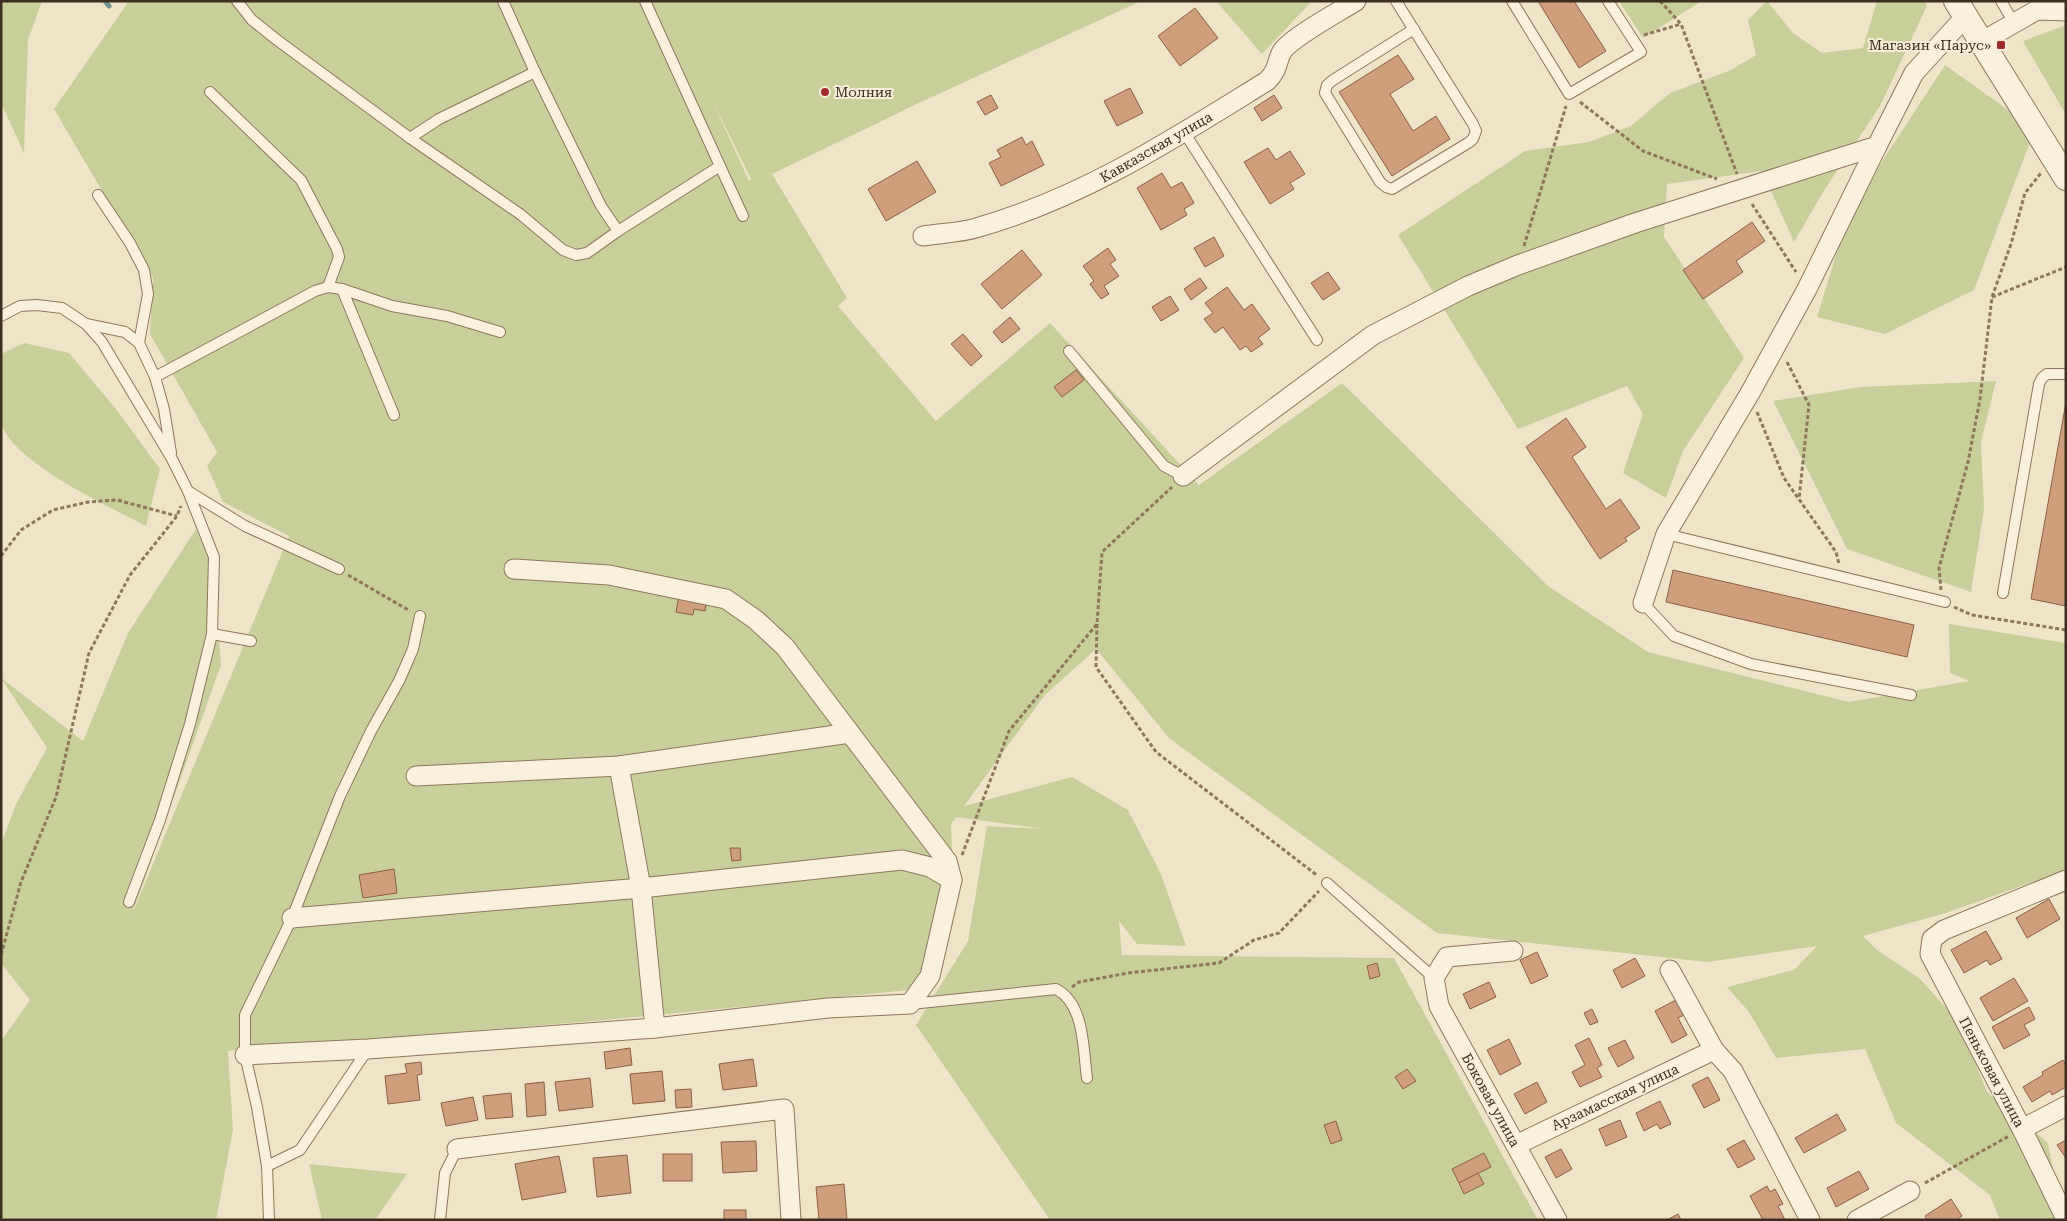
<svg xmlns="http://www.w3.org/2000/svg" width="2067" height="1221" font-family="'Roboto Serif',serif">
<rect width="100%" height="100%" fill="#f0e4c8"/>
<!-- green -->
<g fill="#c9cf9b" fill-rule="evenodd">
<polygon points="1,1 42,1 28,40 24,153 1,103"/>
<path d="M 129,1 L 1141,1 L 919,103 L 772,174 L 847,298 L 838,306 L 936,421 L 1050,323 L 1199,485 L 1342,383 L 1548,586 L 1648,652 L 1849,702 L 1969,681 L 1950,673 L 1949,624 L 2066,643 L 2066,870 L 1946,913 L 1863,936 L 1877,950 L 1919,978 L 1959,1022 L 1987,1092 L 2048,1143 L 2063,1220 L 2000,1220 L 1990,1195 L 1896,1123 L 1865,1049 L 1776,1058 L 1749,1012 L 1727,987 L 1794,970 L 1817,946 L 1707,962 L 1437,933 L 1170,739 L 1096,649 L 1044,696 L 964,806 L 1072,777 L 1128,810 L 1161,874 L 1186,946 L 1137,944 L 1119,921 L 1122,955 L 1394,958 L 1538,1220 L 1050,1220 L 916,1025 L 968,941 L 987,826 L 1043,829 L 956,817 L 951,824 L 953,873 L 920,989 L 616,1019 L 228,1051 L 233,1130 L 216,1220 L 1,1220 L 1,1041 L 30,1000 L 1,963 L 1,844 L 16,804 L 47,748 L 1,678 L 83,741 L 128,633 L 196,529 L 213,569 L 221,665 L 131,917 L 289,536 L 223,502 L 207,466 L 217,452 L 150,334 L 153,278 L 54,109 ZM 712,100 L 751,179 L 749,181 Z"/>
<polygon points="1216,1 1312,1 1262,54"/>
<polygon points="1619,1 1702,1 1643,38"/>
<polygon points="1767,1 1793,33 1822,53 1863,48 1877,1 1925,1 1927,6 1880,106 1825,189 1794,242 1762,171 1667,184 1664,237 1744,358 1683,451 1666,498 1623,473 1643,414 1627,386 1518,429 1398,235 1525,151 1589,142 1631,126 1670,93 1731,70 1756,55 1748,20"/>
<polygon points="2066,25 2066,115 2023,41"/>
<polygon points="1945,65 2035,129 1974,290 1885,334 1817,317 1849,212"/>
<path d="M 24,343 L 69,353 L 116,409 L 160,469 L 146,526 C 110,507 13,463 1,423 L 1,354 Z"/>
<polygon points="1996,381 1981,442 1984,509 1971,592 1847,549 1773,401 1860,387"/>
<polygon points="309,1164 407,1174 375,1220 322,1220"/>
</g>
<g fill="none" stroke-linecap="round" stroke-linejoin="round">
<!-- stream -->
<polyline stroke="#6f938a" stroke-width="5" points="105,1 109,6"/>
</g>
<!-- building -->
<g fill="#cf9f7d" stroke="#8d5f41">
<polygon points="1538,1 1574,1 1606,51 1579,68"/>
<polygon points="1195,8 1218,38 1180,66 1158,36"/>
<polygon points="1398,55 1414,79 1390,94 1413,131 1436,116 1450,139 1392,176 1339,92"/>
<polygon points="1130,88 1143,113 1117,126 1104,101"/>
<polygon points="991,95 998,108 985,115 977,102"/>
<polygon points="1274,95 1282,108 1262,121 1254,108"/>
<polygon points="1022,137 1026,145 1032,141 1044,165 1001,186 989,163 1001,157 997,150"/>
<polygon points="1268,148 1276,160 1290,151 1305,174 1290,183 1294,189 1270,204 1244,162"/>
<polygon points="917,161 936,192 886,221 868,189"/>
<polygon points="1162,173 1171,188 1182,182 1194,203 1184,209 1187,215 1161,230 1137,188"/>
<polygon points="1752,222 1765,241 1736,261 1743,272 1703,299 1683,270"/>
<polygon points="1214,237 1224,256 1205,267 1194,248"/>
<polygon points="1108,248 1116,260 1110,264 1119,276 1104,286 1109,294 1101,299 1090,284 1094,281 1083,266"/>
<polygon points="1022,250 1042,275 1002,309 981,284"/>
<polygon points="1328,272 1340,289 1323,300 1311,283"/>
<polygon points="1200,278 1207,288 1191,300 1184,289"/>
<polygon points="1227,287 1244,310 1252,304 1270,329 1258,338 1263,344 1251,352 1246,346 1240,350 1223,327 1215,333 1204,319 1213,313 1205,303"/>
<polygon points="1170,296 1179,310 1161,321 1152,307"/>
<polygon points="1010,317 1020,329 1002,343 993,332"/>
<polygon points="963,334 982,356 971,366 951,344"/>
<polygon points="1076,370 1084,380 1062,397 1054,387"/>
<polygon points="2066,402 2066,606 2031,599"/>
<polygon points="1566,418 1586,447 1572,457 1606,509 1620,499 1640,528 1625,538 1627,541 1600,559 1526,447"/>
<polygon points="1673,570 1914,625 1907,657 1666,602"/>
<polygon points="679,595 706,604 705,611 694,609 693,615 676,612"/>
<polygon points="730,848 740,848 741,860 732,861"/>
<polygon points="394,869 397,893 363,898 359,875"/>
<polygon points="2049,899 2060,919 2027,938 2016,918"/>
<polygon points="1986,931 2002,959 1990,965 1987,960 1964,973 1951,950"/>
<polygon points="1537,952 1548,976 1531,984 1520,960"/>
<polygon points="1635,958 1645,976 1622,988 1613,970"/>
<polygon points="1377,963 1380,976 1370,979 1367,966"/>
<polygon points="2014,978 2028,1001 1993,1021 1980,998"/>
<polygon points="1489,982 1496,997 1470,1009 1463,994"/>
<polygon points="1676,1000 1684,1015 1678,1018 1687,1035 1672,1043 1655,1011"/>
<polygon points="2029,1007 2035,1019 2024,1025 2030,1035 2004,1049 1992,1027"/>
<polygon points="1592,1009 1598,1022 1590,1025 1584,1013"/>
<polygon points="1589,1038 1602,1065 1597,1068 1602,1077 1580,1087 1572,1072 1585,1065 1575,1045"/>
<polygon points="1509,1039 1521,1064 1500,1075 1487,1050"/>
<polygon points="1625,1040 1634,1058 1618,1067 1608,1048"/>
<polygon points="630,1048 632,1065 606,1069 604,1052"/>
<polygon points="753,1059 757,1086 723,1090 719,1064"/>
<polygon points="2063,1060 2066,1065 2066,1087 2052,1095 2050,1091 2032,1102 2023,1087 2043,1075 2042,1072"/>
<polygon points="421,1062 422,1074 417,1075 420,1100 388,1104 385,1076 407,1073 405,1064"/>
<polygon points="1407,1069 1416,1081 1403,1089 1395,1077"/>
<polygon points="662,1071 665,1101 633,1104 630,1074"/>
<polygon points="1708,1077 1720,1100 1704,1108 1692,1085"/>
<polygon points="590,1078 593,1107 559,1111 555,1082"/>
<polygon points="544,1082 546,1115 527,1117 525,1084"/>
<polygon points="1537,1082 1547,1102 1525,1114 1514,1094"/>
<polygon points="691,1089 692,1107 676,1108 675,1090"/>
<polygon points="511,1093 513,1117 486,1119 483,1096"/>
<polygon points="473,1097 478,1120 446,1126 441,1103"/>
<polygon points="1660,1101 1671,1124 1660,1129 1657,1124 1644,1131 1636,1113"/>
<polygon points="1837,1114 1846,1130 1804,1153 1795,1138"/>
<polygon points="1620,1120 1627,1137 1606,1146 1599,1129"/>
<polygon points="1336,1121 1342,1140 1331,1144 1324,1125"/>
<polygon points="1744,1140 1755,1159 1738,1168 1727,1149"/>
<polygon points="2066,1140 2066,1158 2057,1145"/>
<polygon points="756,1141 757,1171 723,1173 721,1142"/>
<polygon points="1561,1149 1572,1169 1556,1178 1545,1157"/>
<polygon points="1484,1153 1491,1167 1459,1183 1452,1169"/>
<rect x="663" y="1154" width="29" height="27"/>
<polygon points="627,1155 631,1193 597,1197 593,1158"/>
<polygon points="559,1156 566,1192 522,1200 515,1164"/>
<polygon points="1859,1171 1869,1189 1836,1207 1827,1188"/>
<polygon points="1478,1173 1484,1184 1464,1194 1459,1183"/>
<polygon points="844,1184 847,1220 819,1220 816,1187"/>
<polygon points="1767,1186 1770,1192 1775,1189 1783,1204 1778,1206 1785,1220 1763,1220 1750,1196"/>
<polygon points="1951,1199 1962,1216 1957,1220 1927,1220 1925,1216"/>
<rect x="724" y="1210" width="22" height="10"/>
<polygon points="1678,1214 1681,1220 1667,1220"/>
</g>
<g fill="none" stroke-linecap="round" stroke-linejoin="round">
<!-- service casing -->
<g stroke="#8d765c" stroke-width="12">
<g id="service">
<polyline points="237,1 252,20 277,40 410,138 520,214 563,250 576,255 587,253 618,231"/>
<polyline points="503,1 535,72 601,206 618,231 720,166 645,1"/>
<polyline points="1396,1 1473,124 1476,131 1473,139 1468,143 1392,189 1386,187 1380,182 1325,93 1327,85 1333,80 1414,29"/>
<polyline points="1512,1 1569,94 1641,52 1608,1"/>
<polyline points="2001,1 2014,23"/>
<polyline points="210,92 301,180 337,249 339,257 328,287"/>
<polyline points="1184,132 1317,340"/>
<polyline points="410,138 439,119 535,72"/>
<polyline points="720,166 743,216"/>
<polyline points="98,195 130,243 144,270 148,294 139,343 155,377 164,409 171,453"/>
<polyline points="342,289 394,415"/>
<polyline points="1,316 20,306 37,305 62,308 86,324 102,342 172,459 188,491 214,557 212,634 190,724 160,820 129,902"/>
<polyline points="86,324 125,332 139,343"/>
<polyline points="1069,351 1164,466 1183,476"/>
<polyline points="155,377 315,291 328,287 342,289 392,306 447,316 500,332"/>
<polyline points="188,491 245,526 339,569"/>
<polyline points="1666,534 1945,602"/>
<polyline points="2003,593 2039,384 2042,378 2047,374 2066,374"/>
<polyline points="1643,603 1674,636 1751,664 1911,695"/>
<polyline points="212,634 251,641"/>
<polyline points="1327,883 1434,978"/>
<path d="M 911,1004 L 1056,989 C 1085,1004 1083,1050 1087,1078"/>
<polyline points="267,1166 300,1150 368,1049"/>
<polyline points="269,1220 267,1166 257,1107 245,1055 245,1015 292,918 340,796 371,731 399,681 413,649 420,616"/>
<polyline points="440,1220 445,1173 457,1149"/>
</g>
</g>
<!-- minor casing -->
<g stroke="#8d765c" stroke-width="21">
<g id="minor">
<polyline points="1981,42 2037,10 2066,11"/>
<path d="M 923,236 C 940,233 959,233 976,228 C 1083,198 1173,139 1267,81 C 1280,68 1276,60 1283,50 C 1297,34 1337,13 1356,1"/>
<polyline points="1183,476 1373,335 1468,286 1518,265 1635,223 1877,146 1914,73 1965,17"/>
<polyline points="1643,603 1666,534 1750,393 1807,289 1877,146"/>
<polyline points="619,766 641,888 902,860 930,867 952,880"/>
<polyline points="416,776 619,766 850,733 785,647 756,620 726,599 609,575 514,569"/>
<polyline points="2066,880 1944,930 1932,939 1930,954 2022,1129 2066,1219"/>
<polyline points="1513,951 1447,957 1434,978 1439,1006 1557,1220"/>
<polyline points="1670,970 1714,1050 1733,1071 1810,1220"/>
<polyline points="655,1028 828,1008 910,1004 930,976 952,880 947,861 850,733"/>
<polyline points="245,1055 368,1049 655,1028 641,888 292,918"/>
<polyline points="2022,1129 2066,1106"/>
<polyline points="1516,1145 1714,1050"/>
<polyline points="457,1149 784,1109 791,1220"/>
<polyline points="1857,1220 1910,1191"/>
</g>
</g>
<!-- tertiary casing -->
<g stroke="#8d765c" stroke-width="26">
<polyline id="tertiary" points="1956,1 2066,178"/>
</g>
<!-- path -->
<g stroke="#8d765c" stroke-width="3" stroke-dasharray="4 2.5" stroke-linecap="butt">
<polyline points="1660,1 1681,24 1737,174"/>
<polyline points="1644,35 1681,24"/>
<polyline points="1580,102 1643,151 1717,179"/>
<polyline points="1752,204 1796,272"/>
<polyline points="1524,246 1566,106"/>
<polyline points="1992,297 2066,267"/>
<polyline points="1787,362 1809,405 1799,499"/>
<polyline points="1757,412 1784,478 1836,552 1839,564"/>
<polyline points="1,556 21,530 53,510 88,502 117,500 177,516"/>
<polyline points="348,575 410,611"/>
<polyline points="1941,590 1939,568 1968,462 1980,399 1992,297 2011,244 2025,193 2041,173"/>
<polyline points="1954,607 1972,615 2066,630"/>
<polyline points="1097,624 1096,667 1156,752 1318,876"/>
<polyline points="962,855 1009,731 1097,624 1102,552 1172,487"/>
<polyline points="1,955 21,882 56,797 89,653 130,575 177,516 181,506"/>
<polyline points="1072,987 1079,982 1128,973 1219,963 1254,940 1279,933 1319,891"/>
<polyline points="1925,1183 2009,1136"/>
</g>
<!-- service -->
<use href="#service" stroke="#faf1dc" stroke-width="10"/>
<!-- minor -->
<use href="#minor" stroke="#faf1dc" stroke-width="19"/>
<!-- tertiary -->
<use href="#tertiary" stroke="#faf1dc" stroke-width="24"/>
</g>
<!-- markers -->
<g fill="#9e2a2b" stroke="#f7eed8" stroke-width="2">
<rect x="1996" y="40" width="10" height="10" rx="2.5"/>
<circle cx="825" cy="92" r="5"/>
</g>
<g text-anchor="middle" stroke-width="4" stroke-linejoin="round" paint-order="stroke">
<!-- poi labels -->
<g font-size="14" fill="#3d2e20" stroke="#f7eed8" text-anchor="end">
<text x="1991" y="50">Магазин «Парус»</text>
<text x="835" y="97" text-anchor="start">Молния</text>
</g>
<!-- street labels -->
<g font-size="14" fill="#3d2e20" stroke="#f7eed8">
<text transform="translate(1156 147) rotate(-30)" y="5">Кавказская улица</text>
<text transform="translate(1992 1072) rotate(62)" y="5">Пеньковая улица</text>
<text transform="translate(1615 1097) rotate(-25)" y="5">Арзамасская улица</text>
<text transform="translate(1491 1100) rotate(61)" y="5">Боковая улица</text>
</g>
</g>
<!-- border -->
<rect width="2067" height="1221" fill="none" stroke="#3d2e20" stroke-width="5"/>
</svg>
